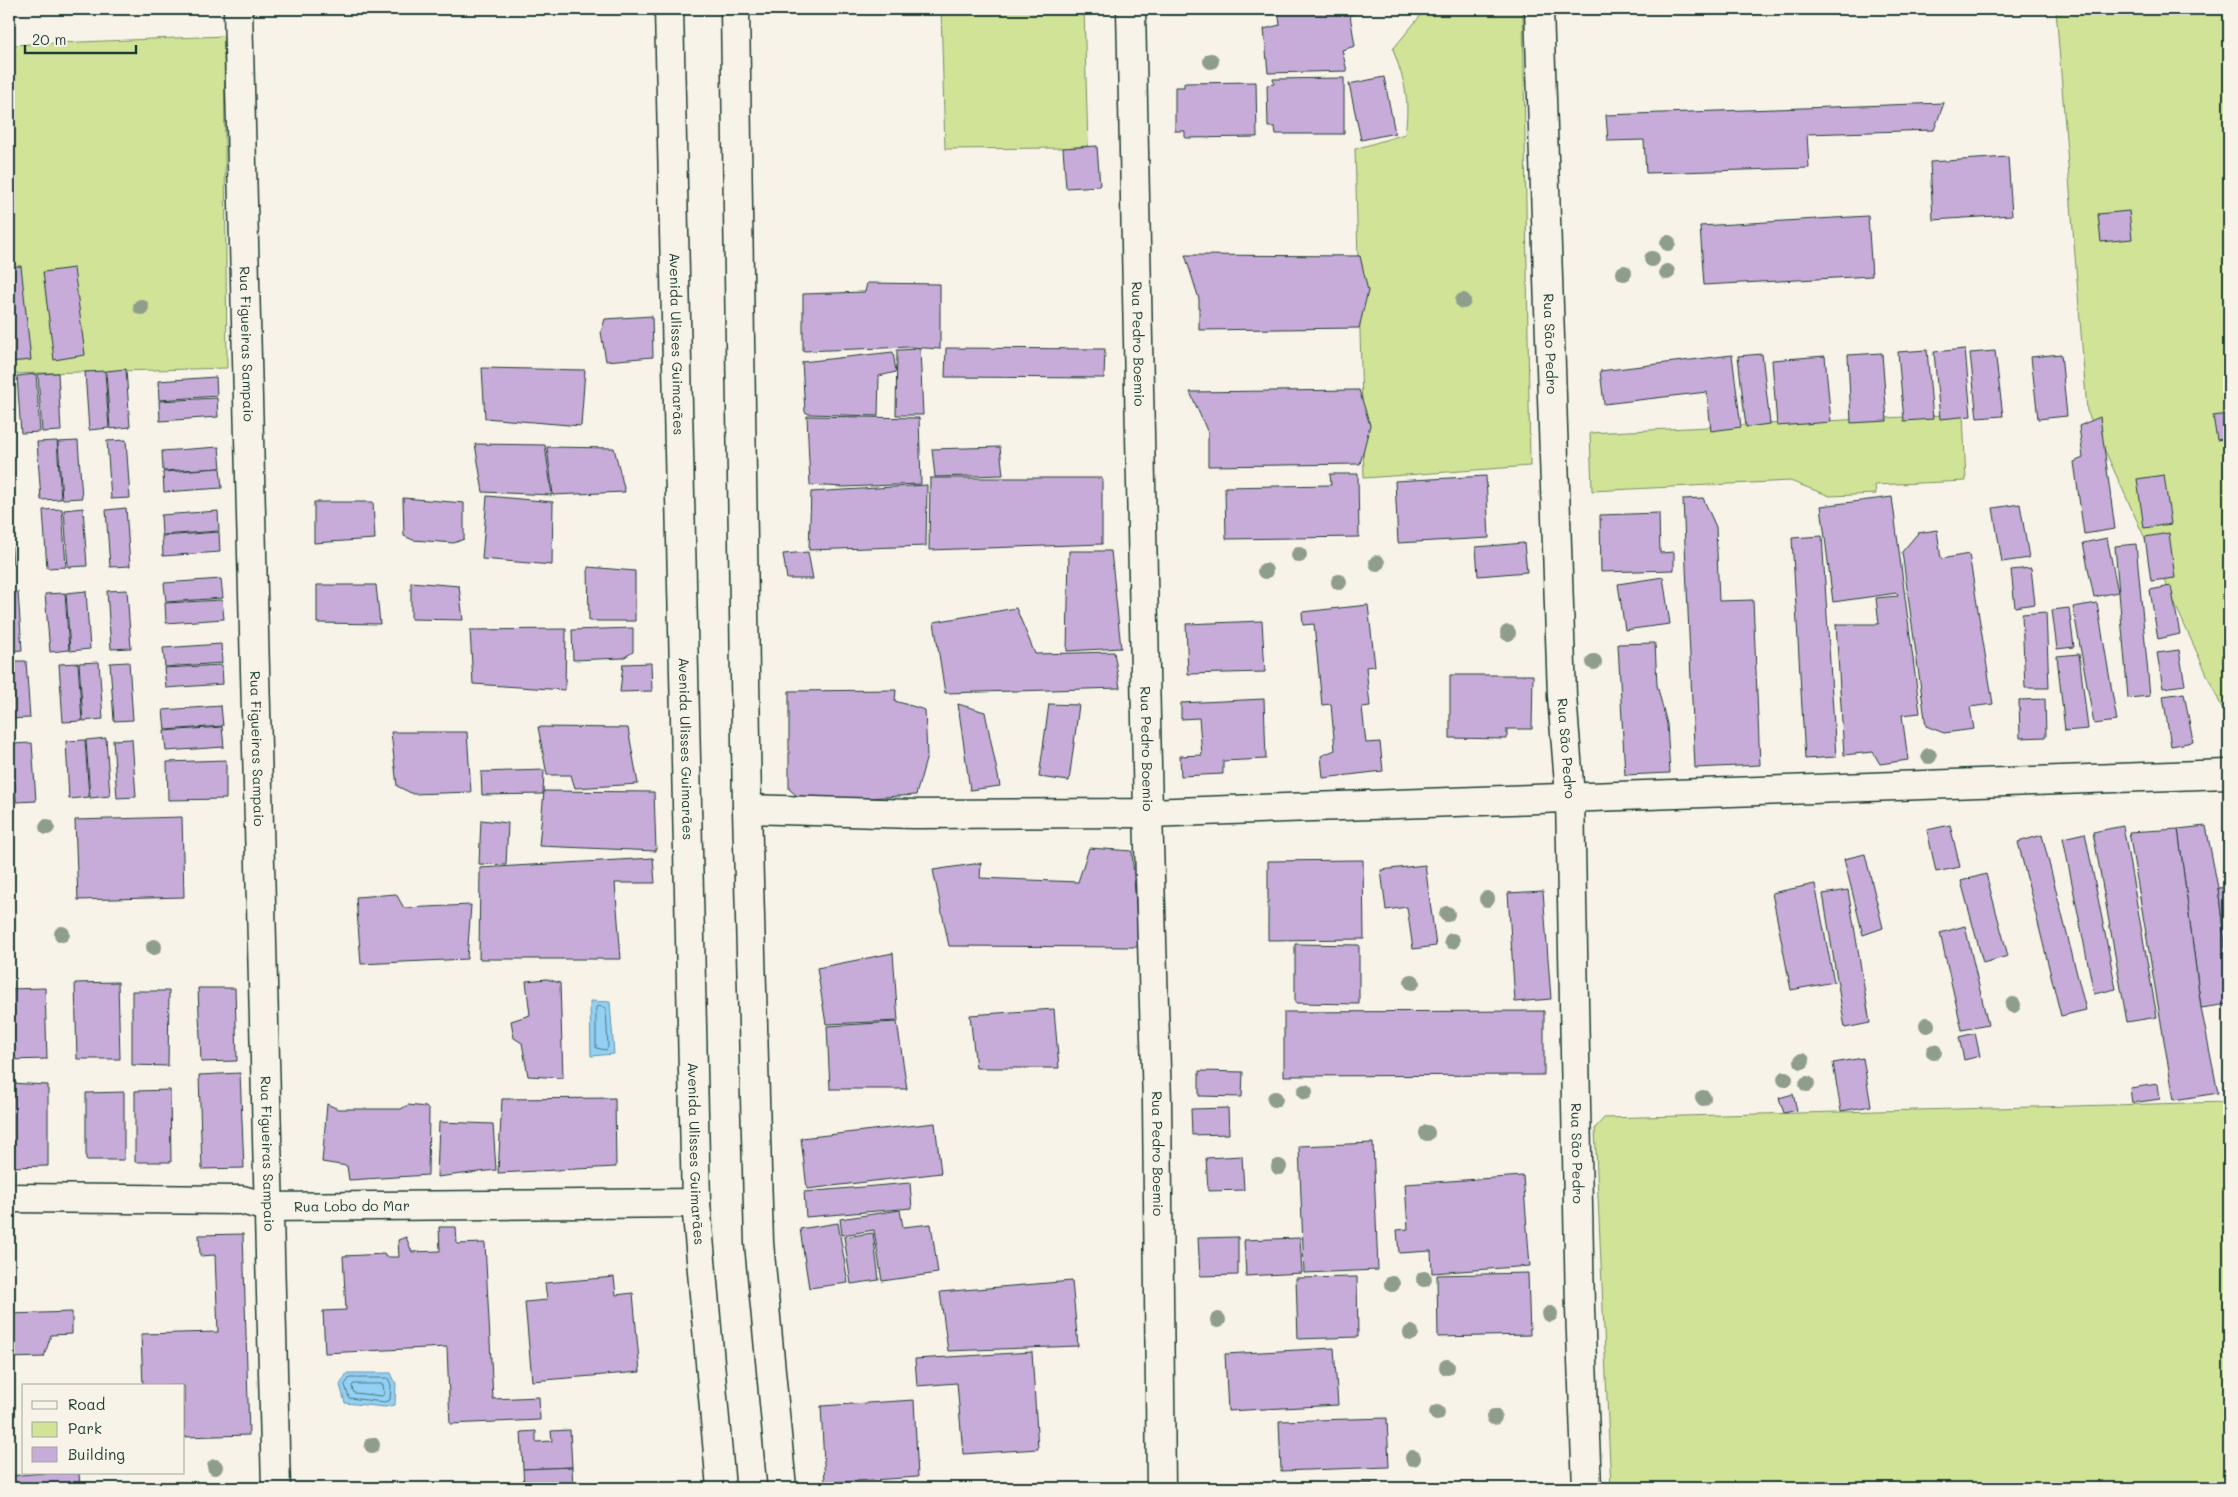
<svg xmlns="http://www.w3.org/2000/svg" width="2238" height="1497" font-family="Mali,sans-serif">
<rect width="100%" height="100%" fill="#f7f3e8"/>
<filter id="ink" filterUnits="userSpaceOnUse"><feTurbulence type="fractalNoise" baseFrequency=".02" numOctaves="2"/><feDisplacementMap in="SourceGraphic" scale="10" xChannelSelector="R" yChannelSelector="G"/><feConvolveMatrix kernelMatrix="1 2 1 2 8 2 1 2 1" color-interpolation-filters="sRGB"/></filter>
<g filter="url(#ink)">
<!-- green -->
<g fill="#d0e397" stroke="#789066">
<polygon points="941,9 1084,9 1088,146 1063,148 945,149"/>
<path d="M 1426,9 L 1523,9 L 1530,466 L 1364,478 L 1355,149 L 1405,134 C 1410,97 1405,84 1393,49 Z"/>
<polygon points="2056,9 2229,9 2229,723 2087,411"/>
<polygon points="224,36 227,368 9,374 9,45"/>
<polygon points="1963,414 1966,481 1875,485 1876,494 1830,496 1790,481 1592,491 1590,433"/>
<polygon points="2229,1102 2229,1488 1611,1488 1595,1128 1604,1118"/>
</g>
<!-- water -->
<g fill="#93d0f4" stroke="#6595a7">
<polygon points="590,1001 610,1002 614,1054 591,1056"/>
<polygon points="347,1373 391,1373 396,1384 395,1405 385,1407 345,1403 340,1385"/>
</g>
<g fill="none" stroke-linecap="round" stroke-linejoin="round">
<!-- shore -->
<g stroke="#4d7881" stroke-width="1">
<polygon points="598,1006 606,1008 608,1047 606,1050 596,1048 596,1008"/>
<polygon points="350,1378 388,1378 391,1385 390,1400 384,1402 349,1398 345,1385"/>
<polygon points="354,1384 383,1384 384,1394 382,1396 354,1393 352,1387"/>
</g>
</g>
<!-- building -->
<g fill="#c7acd9" stroke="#1f3d34">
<polygon points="1161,9 1182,9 1182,12 1161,13"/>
<polygon points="1278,9 1356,9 1357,13 1350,15 1355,46 1342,50 1347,71 1268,73 1264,29 1280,25"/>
<polygon points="1384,77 1395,133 1361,140 1349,84"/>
<polygon points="1344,78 1344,134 1276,134 1275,127 1268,127 1267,85 1274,84 1273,79"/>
<polygon points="1256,82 1257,137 1185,138 1185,131 1175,131 1175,87 1184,87 1184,83"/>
<polygon points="1944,103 1934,130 1807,134 1809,168 1646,173 1644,140 1608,141 1606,115"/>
<polygon points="1097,146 1100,186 1066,188 1063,148"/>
<polygon points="2008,157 2012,215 1933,220 1930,162"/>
<polygon points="2129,211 2132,239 2101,242 2098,214"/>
<polygon points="1868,216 1872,276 1704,285 1700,226"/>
<polygon points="1185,255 1360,256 1368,291 1359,328 1199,330 1199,299"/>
<polygon points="21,266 31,360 9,362 9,267"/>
<polygon points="74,268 85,355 54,360 43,272"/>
<polygon points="867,283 940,284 940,349 910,347 803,351 803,294 865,292"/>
<polygon points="652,316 653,357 606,361 601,332 605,319"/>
<polygon points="946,348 1105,349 1104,378 945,377"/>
<polygon points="920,349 923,415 896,415 897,350"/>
<polygon points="1965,349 1971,416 1940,419 1934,352"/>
<polygon points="1927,350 1933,419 1904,421 1898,352"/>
<polygon points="1995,351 2003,416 1977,418 1970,353"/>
<polygon points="893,352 896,372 879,376 878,416 809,414 805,412 802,362"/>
<polygon points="1882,353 1887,421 1851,423 1848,355"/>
<polygon points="1762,354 1770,424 1746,427 1738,356"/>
<polygon points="2061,354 2067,416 2038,419 2031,357"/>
<polygon points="1732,355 1741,427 1711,431 1707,392 1604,404 1600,371"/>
<polygon points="1825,356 1831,422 1777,426 1772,360"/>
<polygon points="482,368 585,370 581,426 485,418"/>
<polygon points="126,369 130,427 110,429 106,371"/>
<polygon points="105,371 109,428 89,430 85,372"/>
<polygon points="58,373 61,431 42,432 38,374"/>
<polygon points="36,374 40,432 21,433 17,376"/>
<polygon points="216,377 217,396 159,400 158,381"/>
<polygon points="1359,390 1370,425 1360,464 1208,466 1208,433 1190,392"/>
<polygon points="217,398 218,417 160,421 159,401"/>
<polygon points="2229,414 2229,438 2217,440 2213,416"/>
<polygon points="807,416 919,418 921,484 843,487 810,485"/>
<polygon points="2100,417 2115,529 2084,534 2074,462 2083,458 2079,426"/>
<polygon points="126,440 130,498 111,499 107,441"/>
<polygon points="57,441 61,499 41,500 37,442"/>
<polygon points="78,441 82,498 62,499 58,442"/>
<polygon points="475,444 545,445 552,495 483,492"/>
<polygon points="219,447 221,468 163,471 162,451"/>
<polygon points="547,447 614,448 625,492 553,495"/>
<polygon points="1000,447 1003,475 935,477 932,449"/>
<polygon points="220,468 222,488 164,492 163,472"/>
<polygon points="1330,474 1358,474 1359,537 1226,539 1225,487 1331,485"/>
<polygon points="2164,475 2171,524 2144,528 2137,479"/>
<polygon points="1486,476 1489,538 1398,543 1395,481"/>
<polygon points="930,478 1102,478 1102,544 929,550"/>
<polygon points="927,485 926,546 809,550 811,492"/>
<polygon points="487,496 553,502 552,565 482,559"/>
<polygon points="1892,497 1920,713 1902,715 1908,760 1880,764 1873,752 1844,755 1836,624 1879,624 1876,598 1898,596 1897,593 1833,602 1821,506"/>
<polygon points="403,498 464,503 464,539 454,543 413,540 404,536"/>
<polygon points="1703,498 1716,527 1719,601 1753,600 1760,765 1695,768 1683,499"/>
<polygon points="314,502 373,502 375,539 314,543"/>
<polygon points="2020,504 2029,558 2002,562 1993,508"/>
<polygon points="9,508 13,565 9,566"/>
<polygon points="83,508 87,566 68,567 64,510"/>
<polygon points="126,508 130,566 110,567 106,510"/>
<polygon points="62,509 66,567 47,568 43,510"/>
<polygon points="218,511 219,531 162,535 161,515"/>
<polygon points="1659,513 1660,553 1674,552 1674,570 1601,572 1600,515"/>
<polygon points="1937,530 1941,559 1969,554 1993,704 1970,707 1974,729 1944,733 1926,726 1902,552 1918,533"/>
<polygon points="219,532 220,552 163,556 162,536"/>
<polygon points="2169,533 2175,578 2151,581 2145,537"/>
<polygon points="1822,536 1836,757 1805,759 1792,538"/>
<polygon points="2107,538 2118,592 2094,597 2083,543"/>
<polygon points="1524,543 1527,572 1478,576 1476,547"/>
<polygon points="2136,544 2150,696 2128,698 2115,546"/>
<polygon points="1069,551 1111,551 1121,648 1067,651"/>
<polygon points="808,552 813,579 787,579 783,554"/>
<polygon points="588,567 635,571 635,621 589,621"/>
<polygon points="2031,568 2035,604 2015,607 2011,570"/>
<polygon points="1663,577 1670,624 1625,630 1618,584"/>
<polygon points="221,579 223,598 166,602 164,583"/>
<polygon points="411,582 459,586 463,620 411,619"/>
<polygon points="317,585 376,585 380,624 317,623"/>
<polygon points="2171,586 2180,634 2158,639 2150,590"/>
<polygon points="127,590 131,648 111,649 107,591"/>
<polygon points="86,591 90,649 70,651 66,593"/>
<polygon points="18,592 22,650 9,651 9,593"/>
<polygon points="65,593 69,650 50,652 45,594"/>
<polygon points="222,600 224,619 166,623 165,603"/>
<polygon points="2097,603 2117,721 2094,724 2073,607"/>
<polygon points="1368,605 1375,666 1366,667 1370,706 1362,707 1366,743 1380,742 1383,771 1323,778 1321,756 1335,750 1331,704 1322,705 1314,624 1303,625 1302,612"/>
<polygon points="1016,608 1035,654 1114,652 1120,688 945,693 934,622"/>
<polygon points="2069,608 2074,647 2057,649 2052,610"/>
<polygon points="2046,612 2049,688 2025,688 2022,614"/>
<polygon points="1262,621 1265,672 1188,674 1186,624"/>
<polygon points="633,628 633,652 623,658 573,660 572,630"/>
<polygon points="566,629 565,690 473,684 470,630"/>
<polygon points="1655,643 1657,685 1667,724 1670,773 1625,775 1618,644"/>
<polygon points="221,644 222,663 165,667 163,648"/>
<polygon points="2179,650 2185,685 2163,688 2157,653"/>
<polygon points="2079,654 2088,729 2065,731 2057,656"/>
<polygon points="9,661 26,661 30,718 10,719"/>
<polygon points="99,662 103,719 83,721 79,663"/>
<polygon points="129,662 133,720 114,721 110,663"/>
<polygon points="78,663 82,721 63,722 59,664"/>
<polygon points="651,663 652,691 620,692 623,664"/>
<polygon points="222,665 223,684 166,688 164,668"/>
<polygon points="1450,675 1533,675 1532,729 1507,729 1507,739 1450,738"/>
<polygon points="896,690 895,701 925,710 927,756 916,795 804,802 789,789 789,691"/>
<polygon points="2184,693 2193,742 2171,746 2163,696"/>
<polygon points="1264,699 1266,759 1223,761 1223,774 1181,776 1180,756 1202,755 1199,718 1181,719 1181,703"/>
<polygon points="2045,699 2046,737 2020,738 2019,700"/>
<polygon points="958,704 985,712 1000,786 970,790"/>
<polygon points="1049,704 1079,705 1069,781 1039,777"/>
<polygon points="221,706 223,726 165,730 163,710"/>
<polygon points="222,727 224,747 166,751 164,731"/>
<polygon points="538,727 628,728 638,784 575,788 571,775 547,775"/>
<polygon points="391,732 467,732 471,792 413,794 397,786"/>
<polygon points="106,738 110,796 90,798 86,740"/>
<polygon points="132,739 136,797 117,798 113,740"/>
<polygon points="85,740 89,797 69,799 66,741"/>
<polygon points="32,743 36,801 16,802 12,744"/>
<polygon points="9,744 11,744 15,801 9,802"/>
<polygon points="226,760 226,799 168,800 167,762"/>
<polygon points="544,770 543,794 482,795 481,772"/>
<polygon points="544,791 654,792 656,851 539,846"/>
<polygon points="182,817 184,897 78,900 75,820"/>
<polygon points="481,820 508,823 506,865 479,864"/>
<polygon points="1950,825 1960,867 1936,872 1927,830"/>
<polygon points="2123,826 2157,1017 2127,1022 2093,832"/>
<polygon points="2206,826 2218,888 2229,979 2229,1004 2201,1008 2178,829"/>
<polygon points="2178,829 2201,1008 2218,1093 2174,1100 2129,832"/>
<polygon points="2085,833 2116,989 2094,994 2063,838"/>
<polygon points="2042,835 2086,1010 2061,1016 2018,842"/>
<polygon points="1089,848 1132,851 1139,947 949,946 933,870 981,863 980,878 1078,882"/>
<polygon points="1865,854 1883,928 1863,935 1844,859"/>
<polygon points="653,858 655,883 615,883 621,959 479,959 480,868"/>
<polygon points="1363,860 1364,939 1268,940 1268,861"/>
<polygon points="1425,865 1436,946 1413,949 1407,907 1386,910 1381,870"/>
<polygon points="1986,874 2008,956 1983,963 1961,881"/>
<polygon points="1815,884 1834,982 1791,990 1772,893"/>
<polygon points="2229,887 2229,979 2218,888"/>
<polygon points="1848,890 1870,1023 1845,1028 1823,894"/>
<polygon points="1543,891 1551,999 1515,1002 1508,893"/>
<polygon points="396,894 404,908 471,905 467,959 361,964 356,897"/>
<polygon points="1965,926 1988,1025 1962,1030 1940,933"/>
<polygon points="1295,944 1359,945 1359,1004 1295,1003"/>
<polygon points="893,953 898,1021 826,1024 817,968"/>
<polygon points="547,979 560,983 563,1078 528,1076 522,1043 514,1038 511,1021 530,1015 526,981"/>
<polygon points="118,982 120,1059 77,1059 75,983"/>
<polygon points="45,988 47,1059 9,1060 9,989"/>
<polygon points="198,988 235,988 237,1061 201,1062"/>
<polygon points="132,991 169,991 168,1066 132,1065"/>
<polygon points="1054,1009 1059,1068 976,1068 970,1015"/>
<polygon points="1544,1011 1544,1075 1284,1076 1284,1012"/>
<polygon points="897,1022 907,1089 830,1089 827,1026"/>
<polygon points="1975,1033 1980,1056 1964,1060 1959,1037"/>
<polygon points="1863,1058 1871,1106 1841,1111 1833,1063"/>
<polygon points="1199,1071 1243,1072 1242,1097 1199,1096"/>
<polygon points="240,1073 244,1168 202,1169 199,1075"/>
<polygon points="9,1083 48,1085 48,1166 9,1167"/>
<polygon points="2158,1084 2160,1099 2132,1103 2130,1088"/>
<polygon points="170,1090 171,1162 135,1162 135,1091"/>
<polygon points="124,1092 124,1160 86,1160 86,1093"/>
<polygon points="1793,1094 1797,1110 1784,1113 1779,1098"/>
<polygon points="615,1098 616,1167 498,1173 502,1099"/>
<polygon points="327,1104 338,1109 401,1109 408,1105 426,1107 429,1111 428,1175 349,1180 347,1166 322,1162"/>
<polygon points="1228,1108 1229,1134 1192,1135 1191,1109"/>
<polygon points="439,1122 493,1124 496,1170 437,1177"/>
<polygon points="935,1123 941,1173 807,1189 801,1138"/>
<polygon points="1373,1143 1378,1270 1304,1273 1299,1146"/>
<polygon points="1242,1156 1244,1190 1208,1191 1206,1158"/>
<polygon points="1523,1176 1530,1266 1432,1273 1431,1251 1399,1253 1397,1230 1408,1229 1405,1184"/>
<polygon points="910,1183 912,1208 806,1217 804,1192"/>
<polygon points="900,1210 903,1227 931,1224 938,1273 882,1281 874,1230 842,1235 840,1219"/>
<polygon points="838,1223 848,1283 809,1288 800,1229"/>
<polygon points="439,1227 456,1227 457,1244 485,1243 493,1399 539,1397 540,1420 450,1424 447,1347 325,1353 323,1311 346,1310 343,1256 385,1254 385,1257 399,1257 398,1240 406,1237 412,1252 440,1251"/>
<polygon points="873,1233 879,1280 851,1284 844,1237"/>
<polygon points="243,1234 249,1435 184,1437 184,1386 143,1386 141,1334 218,1332 215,1255 200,1256 199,1235"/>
<polygon points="1238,1237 1238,1275 1200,1276 1198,1238"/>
<polygon points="1300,1238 1302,1273 1246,1276 1244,1240"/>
<polygon points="1528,1273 1530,1335 1438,1337 1437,1275"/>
<polygon points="614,1277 616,1295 633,1293 640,1372 532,1381 525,1302 547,1300 545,1283"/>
<polygon points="1357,1277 1358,1337 1298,1339 1296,1278"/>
<polygon points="1072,1281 1078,1346 948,1351 940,1292"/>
<polygon points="72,1312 72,1334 51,1335 44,1357 9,1358 9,1314"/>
<polygon points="1334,1348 1338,1405 1228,1411 1225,1354"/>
<polygon points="1032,1352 1038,1449 963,1454 957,1383 917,1386 915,1359"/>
<polygon points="914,1400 918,1477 825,1483 821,1406"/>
<polygon points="1387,1418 1389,1467 1281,1471 1279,1421"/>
<polygon points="570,1430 572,1467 523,1469 521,1432 536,1431 536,1442 552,1441 551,1431"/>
<polygon points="572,1467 573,1488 557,1488 557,1485 524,1487 523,1469"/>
<polygon points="44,1473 79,1473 80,1488 9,1488 9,1476"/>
<polygon points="1372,1483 1372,1488 1346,1488 1345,1484"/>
<polygon points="1334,1484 1334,1488 1308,1488 1307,1485"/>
<polygon points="1557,1484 1557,1488 1511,1488 1511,1486"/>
<polygon points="1306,1486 1306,1488 1279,1488 1279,1487"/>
<polygon points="1491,1487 1491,1488 1460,1488"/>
</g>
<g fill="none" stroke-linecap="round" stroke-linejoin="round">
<!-- minor casing -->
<g stroke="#1f3d34" stroke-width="31">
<g id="minor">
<path id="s1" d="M 238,9 L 276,1488"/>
<path id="s2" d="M 1131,9 L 1148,813 L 1157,1102 L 1161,1488"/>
<path id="s3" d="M 1539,9 L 1562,696 L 1570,796 L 1580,1309 L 1587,1488"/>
<polyline points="747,809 913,814 1148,813 2227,774"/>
<path id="s4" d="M 9,1198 L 242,1200 L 267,1207 L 696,1203"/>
</g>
</g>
<!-- primary casing -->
<g stroke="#1f3d34" stroke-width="31">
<g id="primary">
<path id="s5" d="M 669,9 L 696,1203 L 721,1488"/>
<polyline points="735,9 747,809 759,1243 782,1488"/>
</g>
</g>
<!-- minor -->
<use href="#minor" stroke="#f7f3e8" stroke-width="28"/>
<!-- primary -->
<use href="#primary" stroke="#f7f3e8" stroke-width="28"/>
</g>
<!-- trees -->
<g fill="#8f9d8d">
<circle cx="1211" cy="61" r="8"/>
<circle cx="1668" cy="243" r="8"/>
<circle cx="1652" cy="259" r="8"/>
<circle cx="1667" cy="272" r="8"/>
<circle cx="1624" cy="273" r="8"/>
<circle cx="1463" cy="301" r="8"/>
<circle cx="141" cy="307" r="8"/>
<circle cx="1299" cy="555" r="8"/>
<circle cx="1377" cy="563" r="8"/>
<circle cx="1265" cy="571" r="8"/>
<circle cx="1339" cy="582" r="8"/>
<circle cx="1508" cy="633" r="8"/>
<circle cx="1594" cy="662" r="8"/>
<circle cx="1929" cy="756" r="8"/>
<circle cx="47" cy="827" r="8"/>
<circle cx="1487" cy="899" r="8"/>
<circle cx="1447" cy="914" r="8"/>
<circle cx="62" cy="934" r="8"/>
<circle cx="1452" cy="941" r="8"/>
<circle cx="154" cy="947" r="8"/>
<circle cx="1412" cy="982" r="8"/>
<circle cx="2013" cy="1005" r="8"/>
<circle cx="1927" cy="1025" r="8"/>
<circle cx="1934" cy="1052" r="8"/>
<circle cx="1802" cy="1061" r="8"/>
<circle cx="1785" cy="1079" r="8"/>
<circle cx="1807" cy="1084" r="8"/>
<circle cx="1305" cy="1092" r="8"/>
<circle cx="1703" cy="1098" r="8"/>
<circle cx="1275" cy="1099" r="8"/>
<circle cx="1427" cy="1133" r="8"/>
<circle cx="1279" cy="1167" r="8"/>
<circle cx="1424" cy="1279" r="8"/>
<circle cx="1392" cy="1284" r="8"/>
<circle cx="1550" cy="1314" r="8"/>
<circle cx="1218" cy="1320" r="8"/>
<circle cx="1411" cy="1333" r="8"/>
<circle cx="1447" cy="1367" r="8"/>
<circle cx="1437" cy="1413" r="8"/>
<circle cx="1494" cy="1417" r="8"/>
<circle cx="372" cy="1445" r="8"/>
<circle cx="1413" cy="1458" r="8"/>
<circle cx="215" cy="1467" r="8"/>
</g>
</g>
<g text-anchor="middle" stroke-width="5" stroke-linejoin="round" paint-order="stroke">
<!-- street labels -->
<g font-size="14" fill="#1f3d34" stroke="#f7f3e8">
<text dy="5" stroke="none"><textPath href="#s1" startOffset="335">Rua Figueiras Sampaio</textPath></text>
<text dy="5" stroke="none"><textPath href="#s5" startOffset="335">Avenida Ulisses Guimarães</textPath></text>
<text dy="5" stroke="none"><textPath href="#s2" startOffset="335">Rua Pedro Boemio</textPath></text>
<text dy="5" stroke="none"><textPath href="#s3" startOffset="335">Rua São Pedro</textPath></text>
<text dy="5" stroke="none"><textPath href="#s3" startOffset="740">Rua São Pedro</textPath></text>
<text dy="5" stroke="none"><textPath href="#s1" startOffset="740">Rua Figueiras Sampaio</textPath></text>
<text dy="5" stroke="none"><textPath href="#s5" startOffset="740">Avenida Ulisses Guimarães</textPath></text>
<text dy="5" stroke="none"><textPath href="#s2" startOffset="740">Rua Pedro Boemio</textPath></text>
<text dy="5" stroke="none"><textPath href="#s1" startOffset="1145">Rua Figueiras Sampaio</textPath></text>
<text dy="5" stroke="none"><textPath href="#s2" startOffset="1145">Rua Pedro Boemio</textPath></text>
<text dy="5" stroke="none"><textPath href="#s3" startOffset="1145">Rua São Pedro</textPath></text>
<text dy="5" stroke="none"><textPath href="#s5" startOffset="1145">Avenida Ulisses Guimarães</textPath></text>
<text dy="5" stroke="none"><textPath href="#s4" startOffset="344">Rua Lobo do Mar</textPath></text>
</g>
</g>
<!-- margin -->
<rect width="2238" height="1497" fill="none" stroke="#f7f3e8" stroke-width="30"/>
<rect x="15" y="15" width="2208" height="1467" fill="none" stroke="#1f3d34" stroke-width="2" filter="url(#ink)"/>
<!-- legend -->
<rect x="22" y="1384" width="162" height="90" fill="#f7f3e8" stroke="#a1aaa0"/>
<rect x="32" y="1401" width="25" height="8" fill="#f7f3e8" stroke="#a1aaa0"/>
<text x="68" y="1410" font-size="15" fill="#1f3d34">Road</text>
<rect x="32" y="1422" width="25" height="15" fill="#d0e397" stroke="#a1aaa0"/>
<text x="68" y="1434" font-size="15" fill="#1f3d34">Park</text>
<rect x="32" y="1447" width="25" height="15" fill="#c7acd9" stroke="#a1aaa0"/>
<text x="68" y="1460" font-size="15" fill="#1f3d34">Building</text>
<!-- scale -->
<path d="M25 45v8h111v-8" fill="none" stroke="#1f3d34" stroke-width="2.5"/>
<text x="32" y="45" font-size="15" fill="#1f3d34" stroke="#f7f3e8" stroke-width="4" paint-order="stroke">20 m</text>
</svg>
